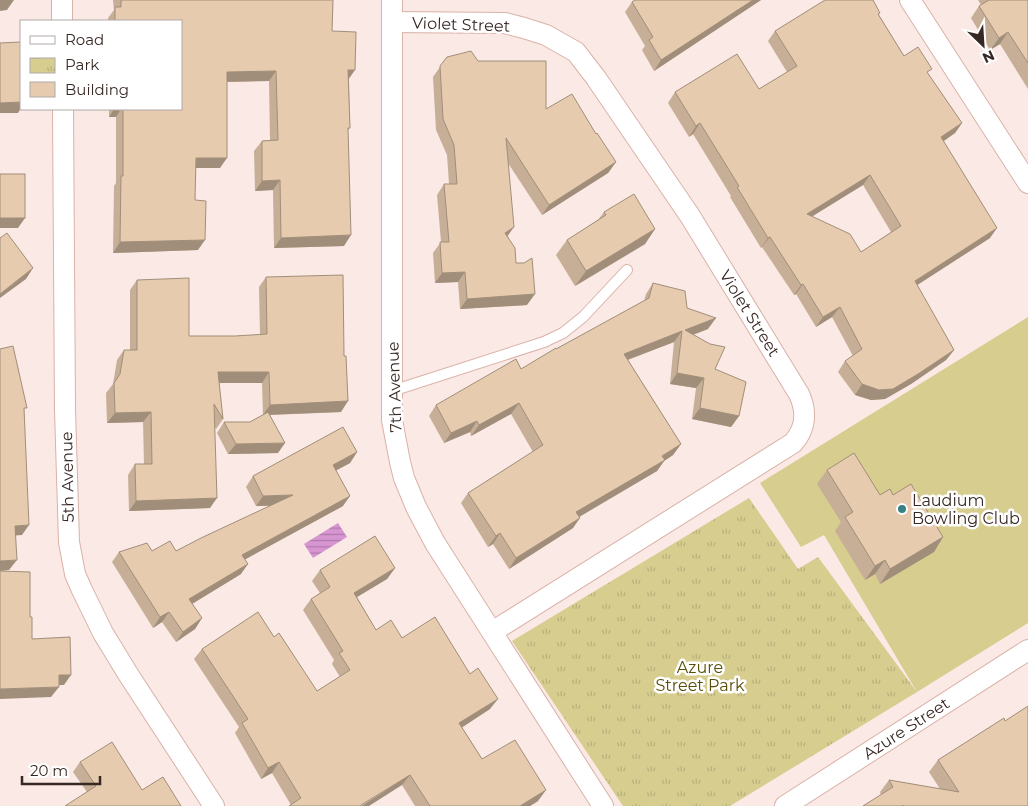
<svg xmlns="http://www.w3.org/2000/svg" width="1028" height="806" font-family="Montserrat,sans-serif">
<defs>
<pattern id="park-tufts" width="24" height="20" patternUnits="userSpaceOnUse" patternTransform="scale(1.25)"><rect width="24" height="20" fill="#d7cd8f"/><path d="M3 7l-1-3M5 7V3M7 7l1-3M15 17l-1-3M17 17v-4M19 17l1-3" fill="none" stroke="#b9b07b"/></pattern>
<pattern id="water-rules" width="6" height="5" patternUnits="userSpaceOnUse" patternTransform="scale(1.25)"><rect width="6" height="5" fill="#d795d2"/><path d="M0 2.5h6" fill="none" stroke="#af7aaa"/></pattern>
</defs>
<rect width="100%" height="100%" fill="#fae9e5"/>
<!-- green -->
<polygon fill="#d7cd8f" points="1028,317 1028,623 917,692 824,535 801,547 760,483"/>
<!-- park -->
<polygon fill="url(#park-tufts)" points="749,498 798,569 818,557 917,692 730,806 623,806 512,641"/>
<!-- water -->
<polygon fill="url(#water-rules)" points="338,523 347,537 313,558 304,544"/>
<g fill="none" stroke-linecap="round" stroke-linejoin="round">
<!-- service casing -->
<g stroke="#dab2a8" stroke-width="12">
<polyline id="service" points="392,391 544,342 563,333 583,317 627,270"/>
</g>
<!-- minor casing -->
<g stroke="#dab2a8" stroke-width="22">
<g id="minor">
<polyline points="62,0 62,21"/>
<polyline points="392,0 392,420 400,462 404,478 416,507 435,543 603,806"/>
<polyline points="910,0 1028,183"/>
<path d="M 392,22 L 505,23 L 524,28 L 546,35 L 576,52 L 596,78 L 690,216 L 799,394 C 807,411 806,429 793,443 L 492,632"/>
<polyline points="63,109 65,410 69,542 75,574 82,590 103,633 128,674 214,806"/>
<polyline points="785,806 1028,650"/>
</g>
</g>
<!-- service -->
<use href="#service" stroke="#fff" stroke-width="10"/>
<!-- minor -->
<use href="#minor" stroke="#fff" stroke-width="20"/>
</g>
<!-- wall -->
<g fill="#c6af96" fill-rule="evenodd">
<polygon points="113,0 333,0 332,31 349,80 350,128 348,130 344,246 274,248 273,190 255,191 254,151 262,141 270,140 269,81 227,82 220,168 195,168 195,200 198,250 113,253 114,186 116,183 116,117 109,117 109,109 181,109 181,21 108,21 108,18 114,10"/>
<polygon points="635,0 761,0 654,71 642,50 645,46 625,12 632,2"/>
<polygon points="978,0 1028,0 1028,89 1000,44 990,50 971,18 979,6 981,5"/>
<path d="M 879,15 L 904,56 L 928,74 L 962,123 L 955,133 L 943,141 L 990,238 L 917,285 L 954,350 L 946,360 L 911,384 L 885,399 L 871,400 L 855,395 L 838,372 L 845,361 L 853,356 L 832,317 L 816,327 L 796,294 L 794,295 L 762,247 L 761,248 L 730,197 L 731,196 L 693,134 L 689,137 L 668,103 L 675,92 L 759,89 L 787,72 L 768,41 L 775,31 ZM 863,185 L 891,232 L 861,252 L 812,216 Z"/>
<polygon points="447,57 478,61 546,109 596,134 616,162 608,173 542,215 508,163 508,236 516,263 527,305 460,309 458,282 435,283 433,253 441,242 437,195 444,184 449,184 447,155 436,130 433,77"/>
<polygon points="604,212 655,229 645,244 575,286 556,255 567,240 598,220"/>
<polygon points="266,277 341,412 270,415 278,453 228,454 217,433 224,422 250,422 263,415 262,383 219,383 223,419 216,429 215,427 210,508 129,511 128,475 135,464 144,464 143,422 107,423 106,393 113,384 117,360 124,350 130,350 130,290 137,280 189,336 235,336 260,335 259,287"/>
<polygon points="653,283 687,308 708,329 693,335 715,369 739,416 731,427 692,419 696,388 670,384 674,342 628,360 681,444 673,455 664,461 657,471 579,516 573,528 509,569 493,544 488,547 461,503 468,493 533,452 511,414 471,436 470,432 444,443 429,416 436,405 521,369 644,301 646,294"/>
<polygon points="357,452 350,463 336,470 343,506 245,559 241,574 192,604 202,618 195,629 176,642 162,622 153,628 112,562 119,552 176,551 270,506 256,506 246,487 253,476"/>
<polygon points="827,470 880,495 893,495 943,537 934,552 880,584 875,574 865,580 835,531 841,522 817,484"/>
<polygon points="395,568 387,579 357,597 376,630 402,638 490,709 462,727 482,759 538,801 530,806 415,806 402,785 291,805 272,773 261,779 235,733 239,727 194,659 202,649 274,637 317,691 340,677 332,664 334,660 303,610 311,599 320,593 312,581 320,570"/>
<polygon points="1005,721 1028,806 863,806 881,795 880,792 889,780 940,789 929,772 938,760"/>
<polygon points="80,762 142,790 87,792 73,772"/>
</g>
<!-- shaded-wall -->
<g fill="#a18e7a">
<polygon points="0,0 14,0 7,10 0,11"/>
<polygon points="753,0 761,0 654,71 661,60"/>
<polygon points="1008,32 1000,44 990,50 999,38"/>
<polygon points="348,70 355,70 348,80"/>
<polygon points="276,71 269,81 220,82 227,72"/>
<polygon points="21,102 21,108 18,113 0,113 0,103"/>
<polygon points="114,109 121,109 116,117 109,117"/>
<polygon points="700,123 693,134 689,137 696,126"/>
<polygon points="962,123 955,133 934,148 941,137"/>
<polygon points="196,158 227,158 220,168 188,168"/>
<polygon points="616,162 608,173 542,215 549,205"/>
<polygon points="870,175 863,185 800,224 807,214"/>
<polygon points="280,180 273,190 255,191 262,181"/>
<polygon points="0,218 25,218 18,228 0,228"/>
<polygon points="514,227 506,238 505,233"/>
<polygon points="997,228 990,238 908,291 915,281"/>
<polygon points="655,229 645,244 575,286 586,271"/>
<polygon points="351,235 344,246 274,248 281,238"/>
<polygon points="770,237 762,247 761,248 768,238"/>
<polygon points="205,240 198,250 113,253 120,242"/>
<polygon points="33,268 26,279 0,298 0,294"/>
<polygon points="465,272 458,282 435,283 442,273"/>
<polygon points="803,284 796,294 794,295 801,285"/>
<polygon points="535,294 527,305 460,309 467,299"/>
<polygon points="840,307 832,317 816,327 823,317"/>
<polygon points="716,318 708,329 681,339 685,330"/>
<polygon points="682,331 674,342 616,364 624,354"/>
<polygon points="954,350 946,360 911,384 885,399 871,400 855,395 862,384"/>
<polygon points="218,372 269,372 262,383 211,383"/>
<polygon points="677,373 704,378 696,388 670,384"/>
<polygon points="348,401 341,412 263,415 270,405"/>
<polygon points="519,403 511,414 471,436 479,425"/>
<polygon points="700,408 739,416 731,427 692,419"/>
<polygon points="151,412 143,422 107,423 115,413"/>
<polygon points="477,421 470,432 444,443 451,433"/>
<polygon points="285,443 278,453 228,454 236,444"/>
<polygon points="681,444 673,455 664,461 657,471 569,523 576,512"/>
<polygon points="357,452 350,463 326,476 333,465"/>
<polygon points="293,495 286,505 256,506 263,496"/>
<polygon points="350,496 343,506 235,565 242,555"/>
<polygon points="217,498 210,508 129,511 136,501"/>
<polygon points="580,518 573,528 509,569 516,558"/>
<polygon points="29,525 22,535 8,536 15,526"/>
<polygon points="500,533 493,544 488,547 496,536"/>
<polygon points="943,537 934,552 880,584 890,569"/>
<polygon points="17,560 9,570 0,571 0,561"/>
<polygon points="885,560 875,574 865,580 875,566"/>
<polygon points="248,564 241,574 182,610 189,599"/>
<polygon points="395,568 387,579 347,603 354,593"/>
<polygon points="169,612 162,622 153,628 160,617"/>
<polygon points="202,618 195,629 176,642 183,632"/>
<polygon points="59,675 71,675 64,685 51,685"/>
<polygon points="59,687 51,697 0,699 0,689"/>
<polygon points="498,699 490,709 452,734 459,723"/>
<polygon points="279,762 272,773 261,779 268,768"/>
<polygon points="410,775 402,785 369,806 361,806"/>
<polygon points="546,790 538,801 530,806 520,806"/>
</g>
<!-- building -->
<g fill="#e6cbaf" stroke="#a18e7a" fill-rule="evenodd">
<polygon points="121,0 333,0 332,31 356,32 355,70 348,70 350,128 348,128 351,235 281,238 280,180 262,181 262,141 278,140 276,71 227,72 227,158 196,158 195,200 206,201 205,240 120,242 121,176 123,176 123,109 181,109 181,21 115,21 115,7 121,7"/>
<polygon points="635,0 753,0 661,60 649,40 653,37 632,2"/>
<path d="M 825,0 L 873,0 L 880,13 L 878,14 L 904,56 L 918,47 L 932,69 L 927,72 L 962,123 L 941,137 L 997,228 L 915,281 L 954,350 L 918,374 L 893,389 L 879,390 L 862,384 L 845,361 L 862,349 L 840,307 L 823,317 L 803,284 L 801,285 L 770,237 L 768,238 L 737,187 L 739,186 L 700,123 L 696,126 L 675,92 L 737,54 L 759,89 L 797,66 L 775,31 ZM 870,175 L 901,226 L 861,252 L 850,234 L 807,214 Z"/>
<polygon points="989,0 1028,0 1028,63 1008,32 999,38 979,6"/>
<polygon points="21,42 21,102 0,103 0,43"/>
<polygon points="471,51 478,61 546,61 546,109 572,94 596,134 597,133 616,162 549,205 506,138 514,227 505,233 515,248 516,263 524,263 532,258 535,294 467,299 465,272 442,273 440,242 449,242 444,184 457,184 454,145 443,119 440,66 447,57"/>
<rect x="0" y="174" width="25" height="44"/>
<polygon points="634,194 655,229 586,271 567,240 606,215 604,212"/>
<polygon points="7,233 33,268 0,294 0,238"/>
<polygon points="343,275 344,356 346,356 348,401 270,405 269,372 218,372 223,419 214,404 217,498 136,501 135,464 152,464 151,412 115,413 114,383 120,374 124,350 137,350 137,280 189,278 189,336 235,336 267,334 266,277"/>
<polygon points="653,283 685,291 687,308 716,318 685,330 710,344 725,347 715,369 746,382 739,416 700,408 704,378 677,373 682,331 624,354 681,444 662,456 665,460 576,512 580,518 516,558 500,533 496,536 468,493 543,445 519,403 479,425 477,421 451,433 436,405 516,359 521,369 556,348 556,349 649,298"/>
<polygon points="13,346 27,408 24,408 29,525 15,526 17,560 0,561 0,349"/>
<polygon points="268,412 285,443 236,444 224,422 250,422"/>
<polygon points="343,427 357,452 333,465 350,496 242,555 248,564 189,599 202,618 183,632 169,612 160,617 119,552 147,543 152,551 170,541 176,551 201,538 293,495 263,496 253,476"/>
<polygon points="854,453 880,495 890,489 893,495 911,484 943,537 890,569 885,560 875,566 845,517 853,512 827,470"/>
<polygon points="375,536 395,568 354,593 376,630 391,620 402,638 435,617 470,674 478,668 498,699 459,723 482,759 515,740 546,790 520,806 430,806 410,775 361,805 361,806 289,806 301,798 279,762 268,768 242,723 248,719 202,649 258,612 274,637 279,633 317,691 350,670 339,653 343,651 311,599 330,587 320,570"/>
<polygon points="0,571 30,572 30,617 32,617 32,639 70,637 71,675 59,675 59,687 0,689"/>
<polygon points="1028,706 1028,806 903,806 903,805 902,806 863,806 893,787 889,780 959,792 938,760 1004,718 1005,721"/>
<polygon points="112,742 142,790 163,777 181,806 65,806 96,786 80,762"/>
</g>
<!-- markers -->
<circle fill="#388183" stroke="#fff" stroke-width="2" cx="902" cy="509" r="5"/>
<g text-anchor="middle" stroke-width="5" stroke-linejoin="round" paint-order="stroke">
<!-- street labels -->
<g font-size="16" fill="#372824" stroke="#fff">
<text transform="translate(461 24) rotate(2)" y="6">Violet Street</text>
<text transform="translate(750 313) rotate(58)" y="6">Violet Street</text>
<text transform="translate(394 387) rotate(-92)" y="6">7th Avenue</text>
<text transform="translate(67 477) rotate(-91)" y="6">5th Avenue</text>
<text transform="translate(906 728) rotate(-33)" y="6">Azure Street</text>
</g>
<!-- poi labels -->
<g font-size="16" fill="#372824" stroke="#fff" text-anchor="start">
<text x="912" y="506">Laudium<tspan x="912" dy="18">Bowling Club</tspan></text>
</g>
<!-- park labels -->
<g font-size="16" fill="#594e05" stroke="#fff">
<text x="700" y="673">Azure<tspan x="700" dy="18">Street Park</tspan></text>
</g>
</g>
<!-- legend -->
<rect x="20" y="20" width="162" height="90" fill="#ffffff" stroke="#afa9a7"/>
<rect x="30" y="36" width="25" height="8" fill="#ffffff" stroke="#afa9a7"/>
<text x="65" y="45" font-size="15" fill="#372824">Road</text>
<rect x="30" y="58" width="25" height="15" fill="url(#park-tufts)" stroke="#afa9a7"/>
<text x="65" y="70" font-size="15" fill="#372824">Park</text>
<rect x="30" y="82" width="25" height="15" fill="#e6cbaf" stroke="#afa9a7"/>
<text x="65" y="95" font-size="15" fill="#372824">Building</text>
<!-- north arrow -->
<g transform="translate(983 45) rotate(155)" stroke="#ffffff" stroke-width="4" paint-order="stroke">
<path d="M0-4L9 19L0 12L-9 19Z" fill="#372824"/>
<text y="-8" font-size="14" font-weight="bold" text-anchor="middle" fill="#372824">N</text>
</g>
<!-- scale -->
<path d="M22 776v8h78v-8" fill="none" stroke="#372824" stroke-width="2.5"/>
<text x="30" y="776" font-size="15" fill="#372824" stroke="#ffffff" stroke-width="4" paint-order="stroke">20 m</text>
</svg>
